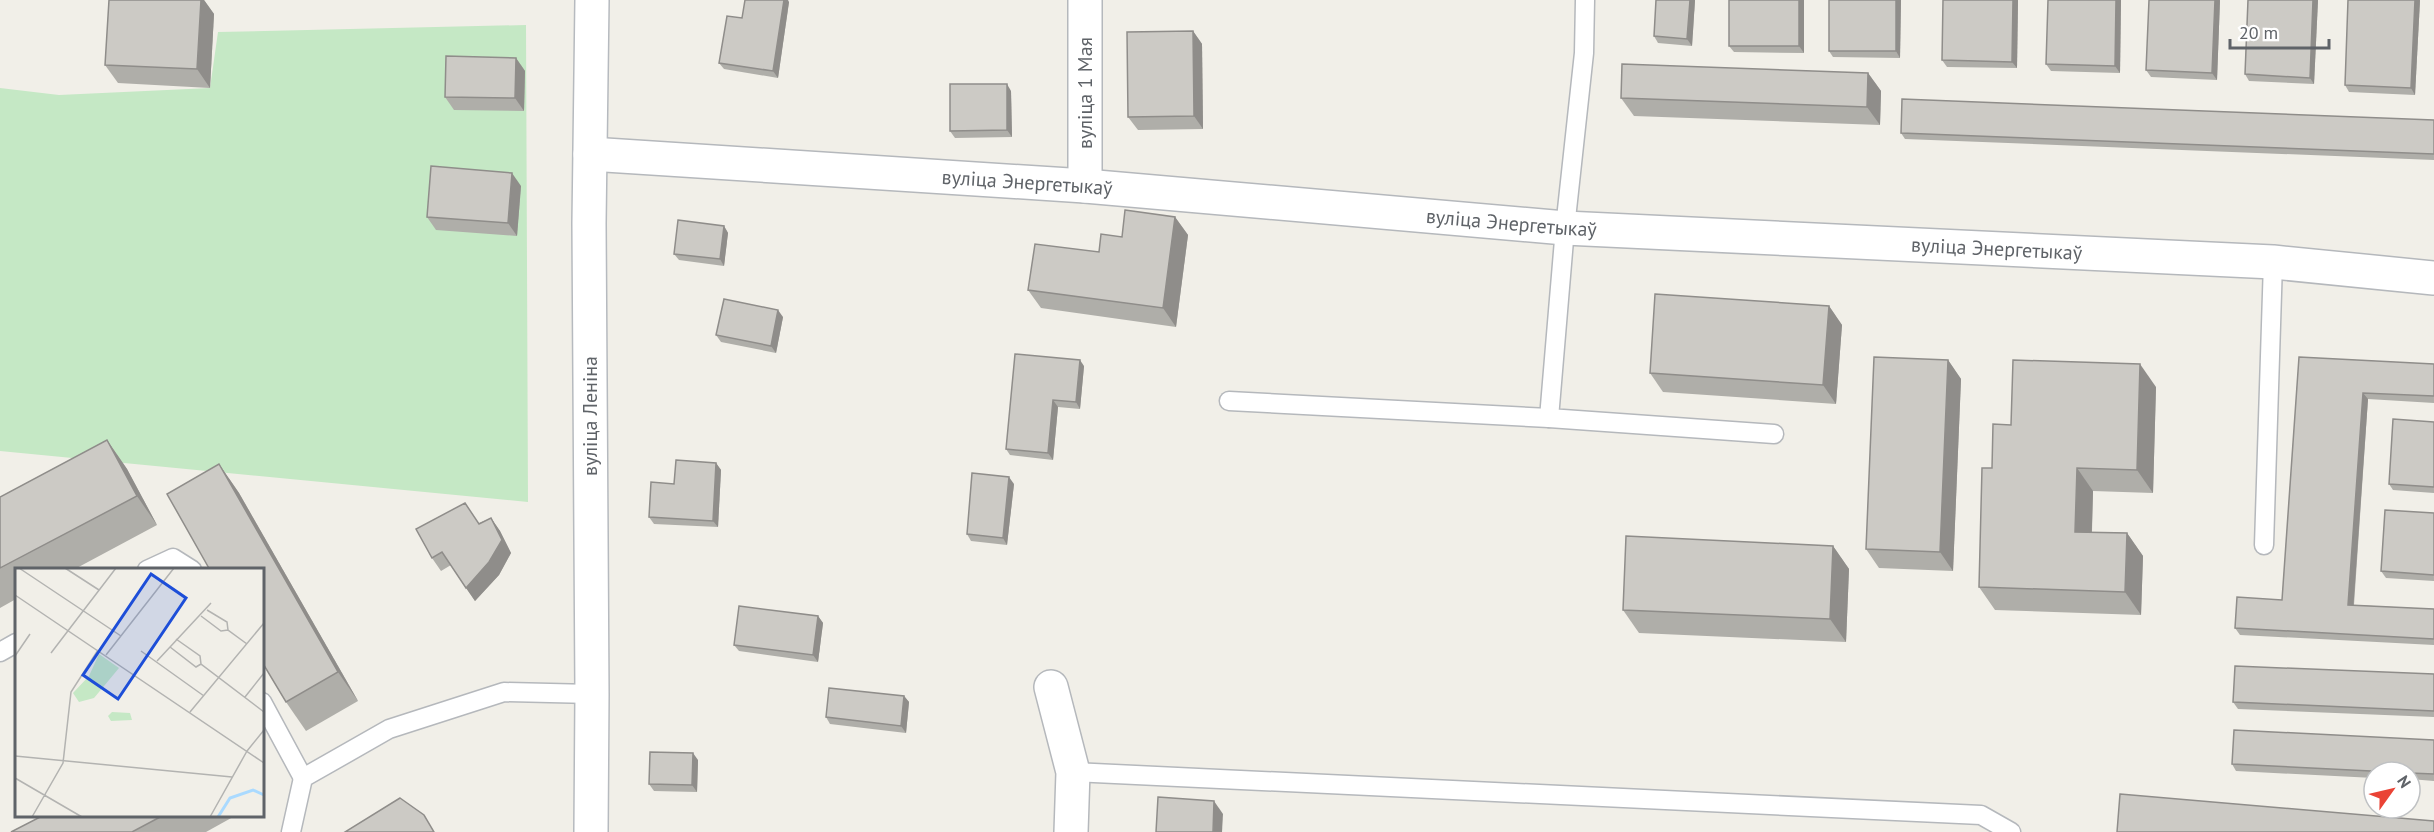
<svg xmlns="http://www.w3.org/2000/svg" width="2434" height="832" font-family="'PT Sans',sans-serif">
<rect width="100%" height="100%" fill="#f1efe8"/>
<!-- green -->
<polygon fill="#c5e8c5" points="526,25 528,502 0,451 0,88 59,95 210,88 218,32"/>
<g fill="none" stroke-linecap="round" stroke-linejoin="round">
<!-- lane casing -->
<g stroke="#b5b8bc" stroke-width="21">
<g id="lane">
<polyline points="1585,0 1584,53 1565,228 1549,418 1774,434"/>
<polyline points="1229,401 1549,418"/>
<polyline points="2264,545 2273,262"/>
<polyline points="147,570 173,558 192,570"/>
<polyline points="0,652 16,643"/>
<polyline points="262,702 303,778"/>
<polyline points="1073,772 1981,815 2011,832"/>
<polyline points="291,832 303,778 389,729 504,692 592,694"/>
</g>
</g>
<!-- street casing -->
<g stroke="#b5b8bc" stroke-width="36">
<g id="street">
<path id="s1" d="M 590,154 L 1085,186 L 1565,228 L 2273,262 L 2434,278"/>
<polyline points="1085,186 1085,0"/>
<polyline points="1051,687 1073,772 1071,832"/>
</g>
</g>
<!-- secondary casing -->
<g stroke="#b6babf" stroke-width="36">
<polyline id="secondary" points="591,832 592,694 589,223 592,0"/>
</g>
<!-- lane -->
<use href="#lane" stroke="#fff" stroke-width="18"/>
<!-- street -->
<use href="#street" stroke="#fff" stroke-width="33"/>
<!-- secondary -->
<use href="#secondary" stroke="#fff" stroke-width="33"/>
</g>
<!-- wall -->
<g fill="#afaea9">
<polygon points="109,0 204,0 214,14 210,88 118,83 105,65"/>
<polygon points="1656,0 1695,0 1692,46 1658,43 1654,36"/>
<polygon points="1804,0 1804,53 1734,52 1729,46"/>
<polygon points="1829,0 1901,0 1900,58 1833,57 1829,51"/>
<polygon points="2018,0 2017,68 1947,67 1942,60"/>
<polygon points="2121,0 2120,73 2051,71 2046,64"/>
<polygon points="2220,0 2217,80 2151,77 2146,70"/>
<polygon points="2248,0 2318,0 2314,84 2249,81 2245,74"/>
<polygon points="2420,0 2415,95 2349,92 2345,85"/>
<polygon points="789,2 778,78 724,69 719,63 742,18"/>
<polygon points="1193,31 1202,44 1203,129 1138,130 1128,117"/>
<polygon points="516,58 525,71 524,111 454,110 445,97"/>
<polygon points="1868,73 1881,91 1880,125 1634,116 1621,98"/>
<polygon points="1011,91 1012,137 955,138 950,131"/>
<polygon points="2434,120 2434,160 1905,139 1901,133"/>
<polygon points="521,186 517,236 436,230 427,217"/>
<polygon points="1175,217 1188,235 1176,327 1041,308 1028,290 1099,252 1122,237"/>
<polygon points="724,226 728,233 724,266 679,260 674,254"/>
<polygon points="1829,306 1842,325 1836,404 1663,392 1650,373"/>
<polygon points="783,317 776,353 721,342 716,335"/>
<polygon points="2299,357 2434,364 2434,403 2368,399 2354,605 2434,609 2434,645 2240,635 2235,628 2282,600"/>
<polygon points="1948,360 1961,379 1953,571 1879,568 1866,549"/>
<polygon points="1084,366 1080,409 1058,407 1053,460 1010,455 1006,449"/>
<polygon points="2156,387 2153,493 2093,491 2092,532 2127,533 2143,556 2141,615 1995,610 1979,587 2011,425"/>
<polygon points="2434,422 2434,493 2393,490 2389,484"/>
<polygon points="107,440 127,469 157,525 73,570 16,570 16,599 0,608 0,497"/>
<polygon points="716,463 721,470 718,527 654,524 649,517 674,484"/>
<polygon points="219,464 239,493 358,701 306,731 286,702"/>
<polygon points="1014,484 1007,545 971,541 967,534"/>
<polygon points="2434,513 2434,581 2386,578 2381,571"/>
<polygon points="491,518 500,531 511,553 499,575 475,601 451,565 441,571 432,558 479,523"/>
<polygon points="1833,546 1849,569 1846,642 1639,633 1623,610"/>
<polygon points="818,616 823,623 818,662 739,651 734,645"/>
<polygon points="2434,674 2434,717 2238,709 2233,702"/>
<polygon points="904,696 909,702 906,733 830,724 826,717"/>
<polygon points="2434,740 2434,781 2410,779 2410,772 2374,772 2374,778 2236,771 2232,764"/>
<polygon points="698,760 697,792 654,791 649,784"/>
<polygon points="42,816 232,816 233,817 206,832 11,832"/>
</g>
<!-- shaded-wall -->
<g fill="#8f8d8a">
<polygon points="201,0 204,0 214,14 210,88 197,69"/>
<polygon points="784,0 788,0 789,2 778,78 773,71"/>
<polygon points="1690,0 1695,0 1692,46 1687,39"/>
<polygon points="1799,0 1804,0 1804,53 1799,46"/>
<polygon points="1896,0 1901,0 1900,58 1896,51"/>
<polygon points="2013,0 2018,0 2017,68 2012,62"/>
<polygon points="2116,0 2121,0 2120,73 2115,66"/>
<polygon points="2215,0 2220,0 2217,80 2212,73"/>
<polygon points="2313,0 2318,0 2314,84 2310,78"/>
<polygon points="2415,0 2420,0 2415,95 2411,88"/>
<polygon points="1193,31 1202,44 1203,129 1194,116"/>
<polygon points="516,58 525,71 524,111 515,98"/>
<polygon points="1868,73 1881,91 1880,125 1867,107"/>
<polygon points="1007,84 1011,91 1012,137 1007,130"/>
<polygon points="512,173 521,186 517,236 508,223"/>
<polygon points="1175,217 1188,235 1176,327 1163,308"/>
<polygon points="724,226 728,233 724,266 720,259"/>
<polygon points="1829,306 1842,325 1836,404 1823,385"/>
<polygon points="778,310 783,317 776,353 771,346"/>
<polygon points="1080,360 1084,366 1080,409 1076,402"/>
<polygon points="1948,360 1961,379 1953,571 1940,552"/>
<polygon points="2140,364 2156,387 2153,493 2137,470"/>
<polygon points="2363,393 2368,399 2353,612 2348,605"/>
<polygon points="1053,400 1058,407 1053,460 1048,453"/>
<polygon points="107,440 127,469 157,525 137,496"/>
<polygon points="716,463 721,470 718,527 713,521"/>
<polygon points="219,464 239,493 358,701 338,672"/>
<polygon points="2077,468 2093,491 2091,555 2075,532"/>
<polygon points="1009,477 1014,484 1007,545 1003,538"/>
<polygon points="491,518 500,531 511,553 499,575 475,601 466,588"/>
<polygon points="2127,533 2143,556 2141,615 2125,592"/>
<polygon points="1833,546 1849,569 1846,642 1830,619"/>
<polygon points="818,616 823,623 818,662 813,655"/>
<polygon points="904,696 909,702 906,733 901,726"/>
<polygon points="693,753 698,760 697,792 692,785"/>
<polygon points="1214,801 1223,814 1222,832 1213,832"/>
</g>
<!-- building -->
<g fill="#cccac5" stroke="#8f8d8a" stroke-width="1.5">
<polygon points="109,0 201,0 197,69 105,65"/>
<polygon points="745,0 784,0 773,71 719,63 727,16 742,18"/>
<polygon points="1656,0 1690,0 1687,39 1654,36"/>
<rect x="1729" y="0" width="70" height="46"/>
<rect x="1829" y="0" width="67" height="51"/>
<polygon points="1943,0 2013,0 2012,62 1942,60"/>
<polygon points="2048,0 2116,0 2115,66 2046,64"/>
<polygon points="2149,0 2215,0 2212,73 2146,70"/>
<polygon points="2248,0 2313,0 2310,78 2245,74"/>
<polygon points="2348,0 2415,0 2411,88 2345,85"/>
<polygon points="1193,31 1194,116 1128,117 1127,32"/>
<polygon points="446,56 516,58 515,98 445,97"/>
<polygon points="1622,64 1868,73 1867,107 1621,98"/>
<polygon points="950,84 1007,84 1007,130 950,131"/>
<polygon points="1902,99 2434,120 2434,154 1901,133"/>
<polygon points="431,166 512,173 508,223 427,217"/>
<polygon points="1125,210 1175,217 1163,308 1028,290 1035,244 1099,252 1101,234 1122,237"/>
<polygon points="678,220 724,226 720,259 674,254"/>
<polygon points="1655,294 1829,306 1823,385 1650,373"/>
<polygon points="724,299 778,310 771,346 716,335"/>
<polygon points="1015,354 1080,360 1076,402 1053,400 1048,453 1006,449"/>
<polygon points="1874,357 1948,360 1940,552 1866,549"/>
<polygon points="2299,357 2434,364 2434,396 2363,393 2348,605 2434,609 2434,639 2235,628 2237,597 2282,600"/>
<polygon points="2013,360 2140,364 2137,470 2077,468 2075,532 2127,533 2125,592 1979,587 1982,468 1992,468 1993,424 2011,425"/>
<polygon points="2393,419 2434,422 2434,487 2389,484"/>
<polygon points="107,440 137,496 0,568 0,497"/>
<polygon points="676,460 716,463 713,521 649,517 651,482 674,484"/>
<polygon points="219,464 338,672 286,702 262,662 262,570 210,570 167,494"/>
<polygon points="972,473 1009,477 1003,538 967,534"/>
<polygon points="465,503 479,524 491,518 502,540 489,562 466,588 442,552 432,558 416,529"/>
<polygon points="2385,510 2434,513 2434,575 2381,571"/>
<polygon points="1626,536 1833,546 1830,619 1623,610"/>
<polygon points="739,606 818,616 813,655 734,645"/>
<polygon points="2235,666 2434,674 2434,711 2233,702"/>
<polygon points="829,688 904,696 901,726 826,717"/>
<polygon points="2234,730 2434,740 2434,774 2410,773 2410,772 2391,772 2232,764"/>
<polygon points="650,752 693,753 692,785 649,784"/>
<polygon points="2120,794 2434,821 2434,832 2117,832"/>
<polygon points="1158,797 1214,801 1213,832 1156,832"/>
<polygon points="400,798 424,815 434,832 345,832"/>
<polygon points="42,816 162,816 132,832 11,832"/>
</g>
<g text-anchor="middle" stroke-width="4.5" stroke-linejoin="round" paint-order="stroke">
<!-- street labels -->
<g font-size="20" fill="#5f6368" stroke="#fff">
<text transform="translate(1085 93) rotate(-90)" y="7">вуліца 1 Мая</text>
<text dy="7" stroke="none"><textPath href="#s1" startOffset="438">вуліца Энергетыкаў</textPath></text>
<text dy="7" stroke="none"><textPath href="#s1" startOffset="924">вуліца Энергетыкаў</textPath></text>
<text dy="7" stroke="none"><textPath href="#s1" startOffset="1410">вуліца Энергетыкаў</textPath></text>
<text transform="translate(590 416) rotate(-90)" y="7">вуліца Леніна</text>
</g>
</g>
<!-- overview -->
<g transform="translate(15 568)">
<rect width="249" height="249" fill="#f1efe8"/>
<path d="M 84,86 L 104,100 L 79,130 L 64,134 L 58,125 L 74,108 ZM 97,144 L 115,145 L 117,152 L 96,153 L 93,148 Z" fill="#c5e8c5"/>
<path fill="none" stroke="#aadaff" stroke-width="3" d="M 203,249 L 215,230 L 238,222 L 249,227"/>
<path fill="none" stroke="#b3b3b1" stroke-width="1.5" d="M 4,0 L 106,68M 50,0 L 84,22M 0,27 L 249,195M 192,42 L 212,54 L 213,62 L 232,76M 186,48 L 206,63 L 213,62M 161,71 L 185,88 L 186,96 L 249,144M 155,79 L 181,99 L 186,96M 126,83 L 189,128M 36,85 L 101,0M 91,87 L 159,0M 0,88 L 15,66M 142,93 L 196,35M 230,129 L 249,105M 175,144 L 249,55M 232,183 L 249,162M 0,188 L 217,209M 0,210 L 67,249M 17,249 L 48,195 L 56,124 L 83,82M 195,249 L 232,183"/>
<path fill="#1d4ed8" fill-opacity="0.15" stroke="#1d4ed8" stroke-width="3" d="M 136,6 L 171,30 L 103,131 L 68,107 Z"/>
<rect width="249" height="249" fill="none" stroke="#5f6368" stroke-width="3"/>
</g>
<!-- north arrow -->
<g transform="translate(2392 790) rotate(56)"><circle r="28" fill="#ffffff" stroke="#bfc1c3" stroke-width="1.5"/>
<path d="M0-4.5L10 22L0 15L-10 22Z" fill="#ea4335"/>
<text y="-9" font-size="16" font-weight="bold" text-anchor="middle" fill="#5f6368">N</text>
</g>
<!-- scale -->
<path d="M2230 39v9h99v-9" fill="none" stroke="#5f6368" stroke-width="3"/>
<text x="2239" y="39" font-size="18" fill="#5f6368" stroke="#ffffff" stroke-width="4.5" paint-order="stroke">20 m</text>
</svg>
